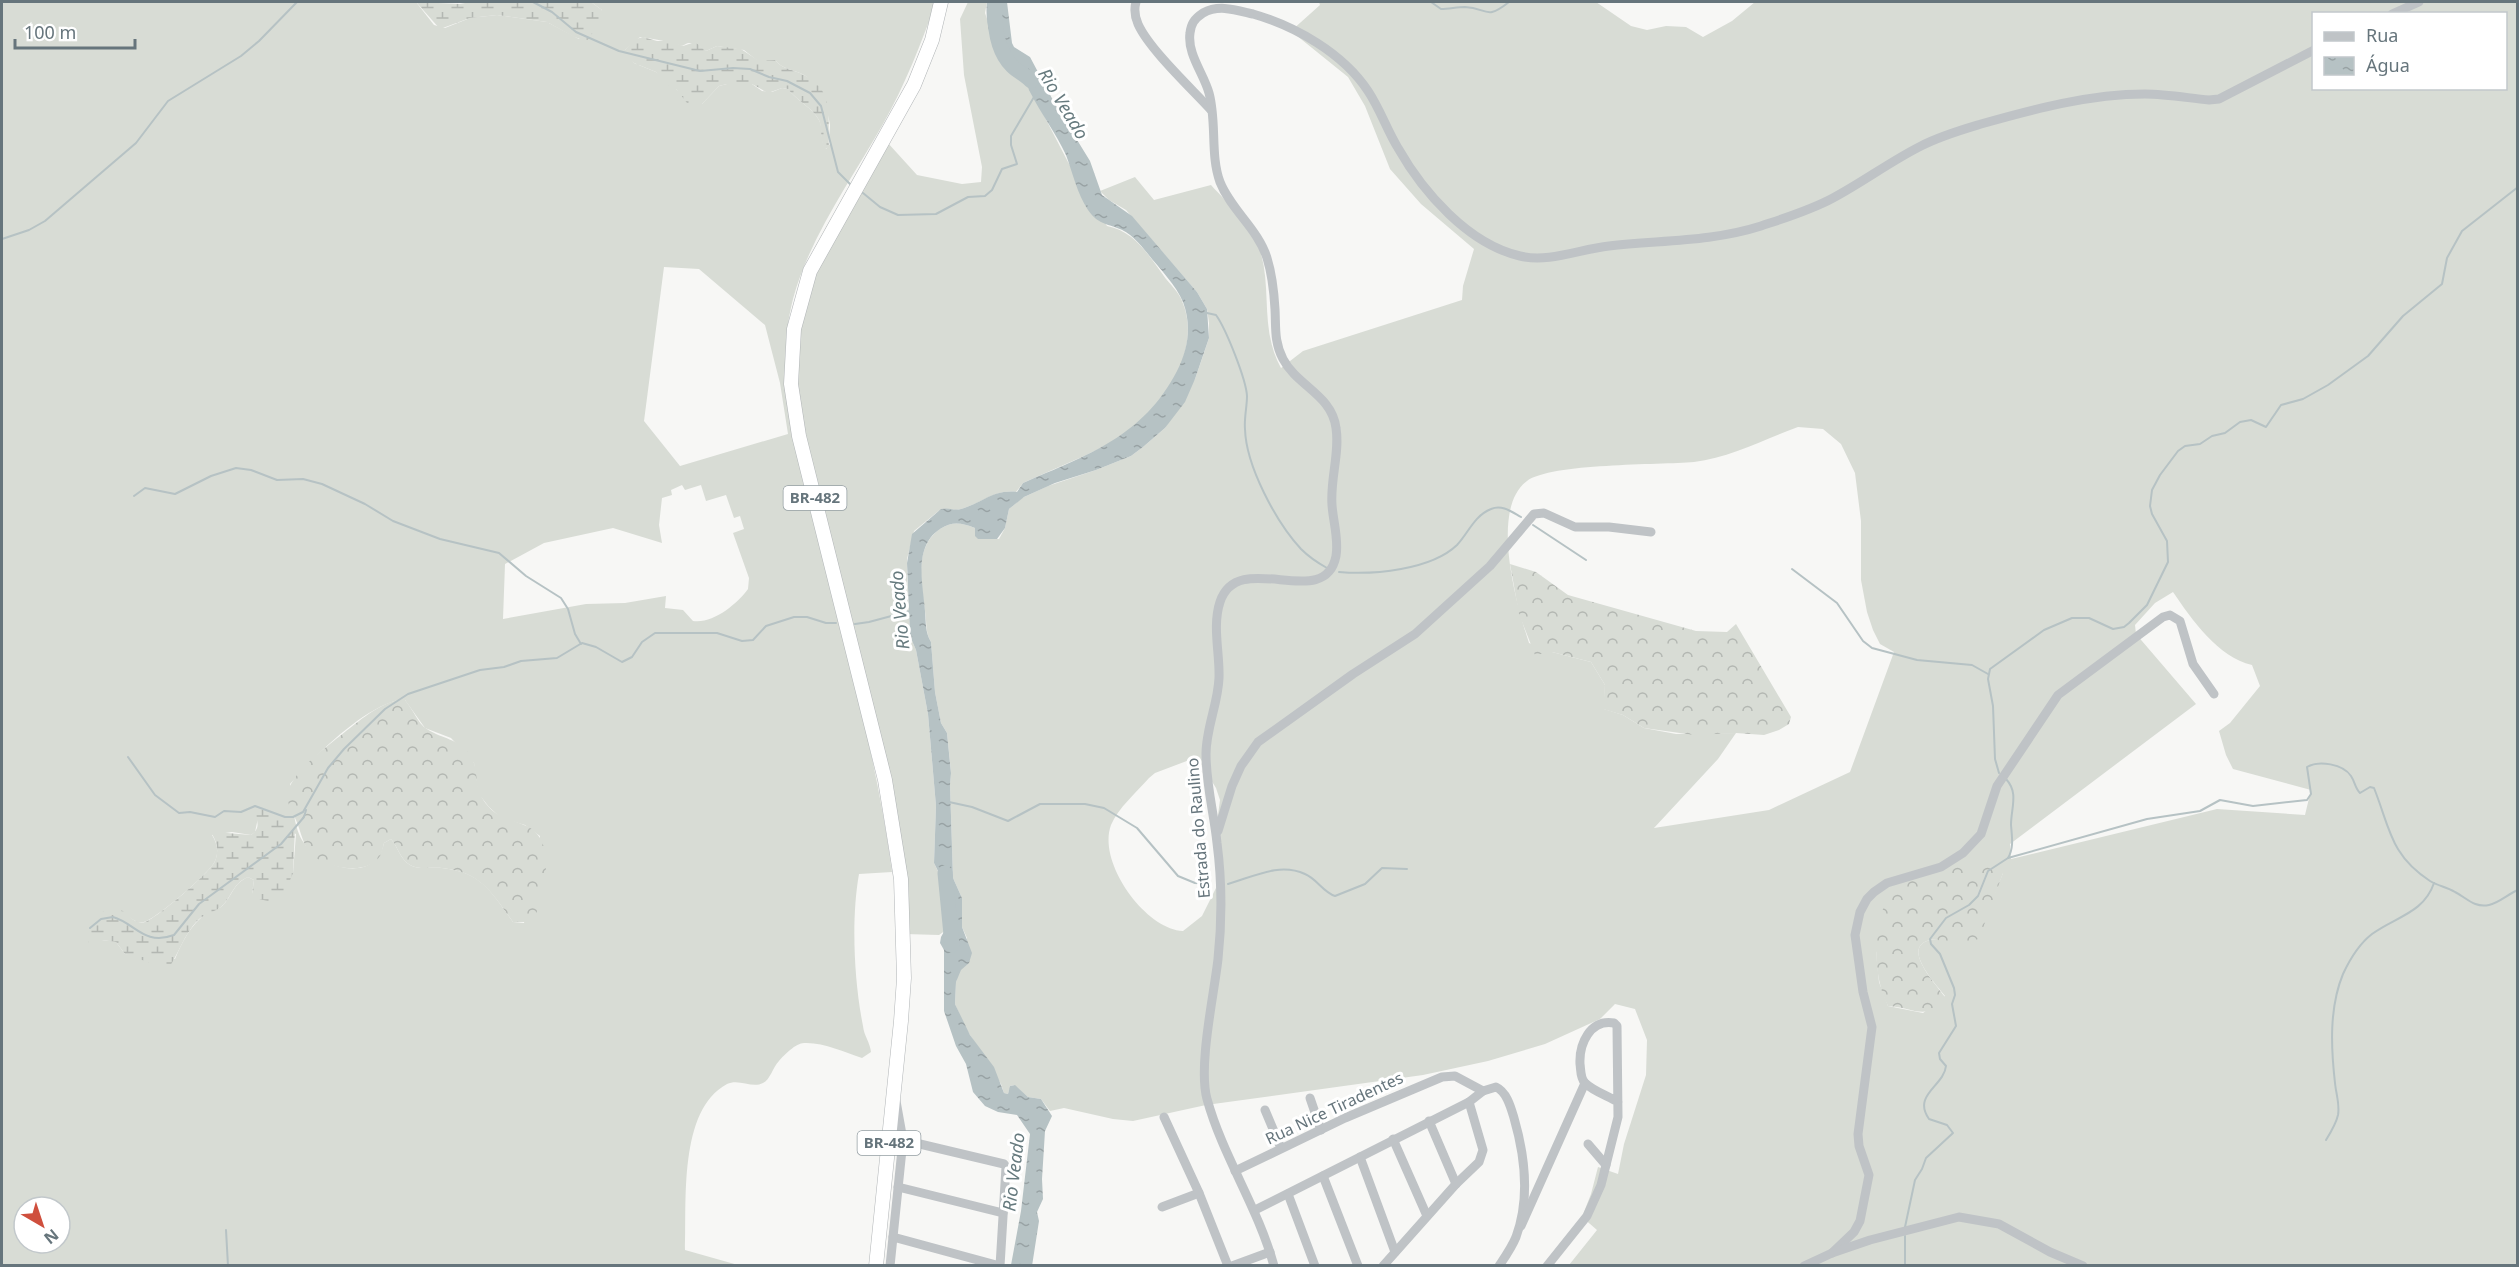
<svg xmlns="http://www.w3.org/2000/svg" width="2519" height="1267" font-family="'Noto Sans',sans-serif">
<defs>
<pattern id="forest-crowns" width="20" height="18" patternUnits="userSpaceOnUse" patternTransform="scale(1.5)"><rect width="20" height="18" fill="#d8dcd5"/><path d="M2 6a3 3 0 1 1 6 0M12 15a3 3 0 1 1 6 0" fill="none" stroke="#b3b7b2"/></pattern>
<pattern id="wetland-marsh" width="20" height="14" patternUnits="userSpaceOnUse" patternTransform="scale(1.5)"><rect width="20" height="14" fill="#d8dcd5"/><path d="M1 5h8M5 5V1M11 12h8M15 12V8" fill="none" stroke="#b3b7b2"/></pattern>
<pattern id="water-ripples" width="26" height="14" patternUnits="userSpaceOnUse" patternTransform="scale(1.5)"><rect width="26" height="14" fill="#b6c2c4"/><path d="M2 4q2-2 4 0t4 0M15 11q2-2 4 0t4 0" fill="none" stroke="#98a2a4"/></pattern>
</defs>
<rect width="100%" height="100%" fill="#f7f7f5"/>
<!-- grass -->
<g fill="#d8dcd5" fill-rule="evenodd">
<path d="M 2,2 L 416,2 L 434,25 L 445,28 L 470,18 L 497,15 L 547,22 L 579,39 L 602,10 L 591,2 L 936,2 C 921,44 905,85 883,124 C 852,179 809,238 793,299 C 769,391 810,500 832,588 C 855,682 879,776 892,872 L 859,874 C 851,919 854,981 863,1026 C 864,1036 870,1042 871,1052 L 862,1058 C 844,1052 823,1042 804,1043 C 796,1043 784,1055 779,1061 C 773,1067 770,1080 763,1083 C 752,1089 739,1078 727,1084 C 678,1110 687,1203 685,1250 L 738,1265 L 2,1266 ZM 640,37 C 654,39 666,41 679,45 C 685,47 683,44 689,43 C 696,42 701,48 706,51 L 717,46 L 744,50 L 759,62 L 775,60 C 783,70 793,69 804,75 C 816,81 829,111 830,125 C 830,132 828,137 830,144 L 826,149 C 819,139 824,129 819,120 C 812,107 797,101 788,89 L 782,88 L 772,92 L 762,91 L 752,84 L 727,84 L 719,86 L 702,104 L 677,90 L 656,72 L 634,63 L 625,50 ZM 664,267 L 699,269 L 765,325 L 780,383 L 788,434 L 680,466 L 644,421 ZM 682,485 L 685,490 L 701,485 L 706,501 L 726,495 L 734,518 L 740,516 L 744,529 L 733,533 L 749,578 L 748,589 C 737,604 713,624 693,621 L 683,610 L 665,608 L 666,596 L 625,603 L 586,604 L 503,619 L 505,564 L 544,543 L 613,528 L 662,543 L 659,525 L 662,498 L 672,495 L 671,490 ZM 398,700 L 405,700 L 425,728 L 451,738 L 474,763 L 478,793 L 489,807 L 501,818 L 525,825 L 540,836 L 524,923 L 513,922 C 492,893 482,872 442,868 C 432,867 418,870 410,865 C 400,859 398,847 391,839 L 384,843 C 375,884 322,869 304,843 C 293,828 293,802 290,784 C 315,756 360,710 398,700 ZM 258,818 L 296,834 L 293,873 L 252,894 L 254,880 L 248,877 C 233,884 233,894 224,904 C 219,910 213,910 207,913 C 191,924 182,942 175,959 L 125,954 L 116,942 L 102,940 L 120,910 C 127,915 135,924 144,922 C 156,919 211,872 215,861 C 219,852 217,843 212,835 L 232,832 L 251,835 L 255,832 ZM 24,1207 L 60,1207 L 60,1243 L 24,1243 Z"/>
<path d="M 968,2 L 987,2 L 985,13 L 998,51 L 1025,79 L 1068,162 L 1107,226 C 1135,231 1150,257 1166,279 C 1171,285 1179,293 1182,301 C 1201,343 1171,398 1137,425 C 1104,451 1061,465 1023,483 L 1016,492 C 995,489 981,504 961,509 C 954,511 948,508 941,509 L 914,531 L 907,559 L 907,574 L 910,636 L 916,650 L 928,714 L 936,806 L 934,863 L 950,897 L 951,919 L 946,930 L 939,935 L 905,934 L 904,901 L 799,408 L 797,389 L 799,325 L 811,280 L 887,142 L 917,175 L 962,184 L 981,182 L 982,167 L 964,75 L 960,19 Z"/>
<path d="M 1319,2 L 1596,2 L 1631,26 L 1647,30 L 1666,26 L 1686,27 L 1703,37 L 1732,21 L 1755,2 L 2517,2 L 2517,1265 L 1569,1265 L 1597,1230 L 1582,1217 L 1591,1194 L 1598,1167 L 1618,1174 L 1624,1144 L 1646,1075 L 1647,1040 L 1635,1009 L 1615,1004 L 1600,1019 L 1545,1044 L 1488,1061 L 1423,1075 L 1206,1105 L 1133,1121 L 1113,1119 L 1064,1108 L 1050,1111 L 1041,1099 L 1028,1097 L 1014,1085 L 1010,1086 L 1008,1094 L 1004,1093 L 1001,1084 L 965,1027 L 955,1004 L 956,982 L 967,938 L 962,927 L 962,898 L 953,878 L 950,785 L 951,772 L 947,733 L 941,723 L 935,692 L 931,642 C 925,632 927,622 925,611 C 921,584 914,547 940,529 C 953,521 961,523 975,528 L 978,539 L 999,539 L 1005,528 L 1009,509 L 1022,498 L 1048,486 L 1096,470 L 1131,456 L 1143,447 L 1165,428 L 1195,379 L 1203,356 L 1209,338 L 1209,323 L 1207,309 L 1197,292 L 1126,210 L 1109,200 L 1100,191 L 1135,177 L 1154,200 L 1211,185 C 1227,203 1251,223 1259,247 C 1273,288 1259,328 1281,368 L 1303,351 L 1462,300 L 1463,286 L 1474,249 L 1421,204 L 1390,169 L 1365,106 L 1348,77 L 1291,31 L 1320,5 ZM 2314,14 L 2506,14 L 2506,88 L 2314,88 ZM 1798,427 L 1823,429 L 1841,444 L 1855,473 L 1861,521 L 1861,580 L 1867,612 L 1873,630 L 1880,644 L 1894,652 L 1850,772 L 1769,810 L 1654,828 L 1718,759 L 1736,733 L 1676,734 L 1644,728 L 1623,715 L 1604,709 L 1605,685 L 1591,662 L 1552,652 L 1529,643 C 1517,606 1489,509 1527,481 C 1551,463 1659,465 1694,462 C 1729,458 1765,439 1798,427 ZM 2173,592 C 2192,620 2218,657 2252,665 L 2260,686 L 2230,723 L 2219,731 L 2226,755 L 2233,769 L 2311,790 L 2305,815 L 2217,809 L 2011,859 L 2010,844 L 2196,704 L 2136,634 L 2135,625 L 2155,603 ZM 1192,759 L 1198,759 L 1216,788 L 1220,800 L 1216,830 L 1216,888 L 1202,916 L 1183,931 C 1145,929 1097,862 1111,825 C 1118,808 1137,792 1149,778 L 1155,773 ZM 2003,873 L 1991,903 L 1937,939 C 1896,942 1934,982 1945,996 L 1923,1013 L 1888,1006 L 1879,982 L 1876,952 Z"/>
</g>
<!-- forest -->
<g fill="url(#forest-crowns)">
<polygon points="1510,564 1536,572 1568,595 1696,631 1727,632 1736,624 1791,717 1789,724 1779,730 1764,735 1736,733 1694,735 1644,728 1623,715 1603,709 1605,685 1591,662 1552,652 1535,655 1519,614"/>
<path d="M 398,700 L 405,700 C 413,709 418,724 427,729 C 444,740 456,737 470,755 C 481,771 471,787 488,806 C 498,818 510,819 524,825 C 550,835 548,866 543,889 C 540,901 539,914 529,922 L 513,922 C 492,893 481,872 442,868 C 432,867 418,870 410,865 C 400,859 398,847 391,839 L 384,843 C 383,847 382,852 380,856 C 368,875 332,869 316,858 C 302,848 302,832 295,818 C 290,807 283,797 291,784 C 301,766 320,752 336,739 C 356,724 374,706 398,700 Z"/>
<path d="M 1975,863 L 1987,865 L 2003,873 L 1979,939 L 1946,946 L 1937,939 C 1896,942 1934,982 1945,997 L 1945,1003 C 1923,1020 1911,1007 1888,1006 C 1872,977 1869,909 1899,887 C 1918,872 1951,865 1975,863 Z"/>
</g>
<!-- wetland -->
<g fill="url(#wetland-marsh)">
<polygon points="416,2 460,4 470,2 591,2 602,10 597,26 587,41 574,37 547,22 497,15 470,18 440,29"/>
<path d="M 643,37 L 657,41 L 670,41 L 683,46 L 695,42 L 706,51 L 717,46 L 741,49 L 759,61 L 775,60 C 783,70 793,69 804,75 C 836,91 827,119 829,147 L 825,149 C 819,139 823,129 819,120 C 812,107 797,101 788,89 L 782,88 L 768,93 L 752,84 L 727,84 L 719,86 L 702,104 L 692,105 L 687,103 L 677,90 L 663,82 L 656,72 L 634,63 L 625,54 L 625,50 L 636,39 Z"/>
<path d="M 266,807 L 291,821 L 295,828 L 293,873 L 280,904 L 255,898 L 252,894 L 254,880 L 248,877 C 234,883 233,893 224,904 C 217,912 205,913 197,921 C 184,935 179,953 168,969 L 125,954 L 116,942 L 102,940 L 94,947 L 89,944 C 86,928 100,902 121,910 C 129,914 134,925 145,922 C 157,918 211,872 215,861 C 219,852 217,842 212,834 L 215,832 L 251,835 C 264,826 253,818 257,808 Z"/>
</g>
<!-- water -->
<path fill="url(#water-ripples)" d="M 987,2 L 1007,2 L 1012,43 L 1014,47 L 1030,57 L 1055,104 L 1090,161 L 1102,195 L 1132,216 L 1197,292 L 1207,309 L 1209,338 L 1195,379 L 1185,402 L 1165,428 L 1143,447 L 1131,456 L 1096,470 L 1055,483 L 1024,497 L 1009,509 L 1005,528 L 997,539 L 978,539 L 975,536 L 975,528 C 961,523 953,521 940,529 C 913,547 923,584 925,611 C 926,622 925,632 931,642 L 935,692 L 941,723 L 947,733 L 951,773 L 950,785 L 953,878 L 962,898 L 962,927 L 972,953 L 969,963 L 961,970 L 956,982 L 955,1004 L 970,1035 L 994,1067 L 1004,1093 L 1008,1094 L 1010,1086 L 1015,1085 L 1028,1097 L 1041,1099 L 1052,1116 L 1045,1131 L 1042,1179 L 1043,1199 L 1037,1212 L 1039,1221 L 1032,1266 L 1011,1265 L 1021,1211 L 1030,1134 L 1017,1115 L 998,1112 L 985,1106 L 973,1092 L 966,1064 L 956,1046 L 944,1011 L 944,950 L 940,943 L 941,937 L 951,919 L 952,906 L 947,889 L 934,863 L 936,806 L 928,714 L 916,650 L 910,636 L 907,563 L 912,534 L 941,509 C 948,507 954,511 961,509 C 981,504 993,489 1017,492 L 1023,483 C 1087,455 1143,437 1177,371 C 1188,349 1192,326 1183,302 C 1176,285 1159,268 1148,254 C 1140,244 1130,232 1117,228 C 1104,223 1097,223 1088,210 C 1077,193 1073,174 1066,155 C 1056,133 1041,114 1030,92 C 1028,88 1027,84 1025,80 C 1019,69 1008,62 1000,53 C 989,41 985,18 987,2 Z"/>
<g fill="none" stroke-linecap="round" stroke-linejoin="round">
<!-- stream -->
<g stroke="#b6c2c4" stroke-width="2">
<polyline points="533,2 552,12 576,32 619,51 700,71 733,68 750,69 769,77 787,81 810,93 821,106 838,172 851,185"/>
<path d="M 1431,2 L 1441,9 C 1449,9 1457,7 1465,7 C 1488,8 1485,21 1509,2"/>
<polyline points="863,193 880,207 898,215 936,214 968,197 985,196 992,190 1002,169 1017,164 1011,145 1011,136 1034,97"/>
<polyline points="2,239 29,230 45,221 136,143 168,101 241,56 259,41 297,2"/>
<path d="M 1207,313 L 1216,315 C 1226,329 1246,379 1247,396 C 1247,407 1244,418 1245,429 C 1246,466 1276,522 1301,549 C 1309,557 1318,563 1327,568"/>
<polyline points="134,496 145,488 175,494 211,476 236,468 251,470 277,480 303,479 322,484 365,504 393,521 440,539 499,553 526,576 561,598 568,609 575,634 581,644"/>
<polyline points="1533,525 1586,560"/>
<polyline points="1792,569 1837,603 1863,641 1872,648 1917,660 1972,665 1988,674"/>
<path d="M 1339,572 C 1373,575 1431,570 1457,545 C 1469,532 1474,516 1491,509 C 1502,504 1512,512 1521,517"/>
<polyline points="855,624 869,622 910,611"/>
<polyline points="128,757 155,795 179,813 190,812 215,817 224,811 241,812 255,806 285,817 293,817 303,812 328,768 344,749 385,709 408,694 480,670 504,667 521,661 557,658 582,643 596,647 622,662 632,657 642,642 655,633 717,633 742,641 753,640 766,626 794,617 807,617 826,623 836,623"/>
<polyline points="1999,773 1995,759 1993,706 1988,679 1990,669 2044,630 2072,618 2089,618 2113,629 2124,627 2129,623 2147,605 2168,562 2167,541 2152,514 2150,506 2152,490 2160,475 2178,451 2185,446 2200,444 2212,436 2225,433 2240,422 2251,420 2266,427 2281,405 2303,399 2328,385 2368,356 2403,316 2442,284 2447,258 2462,231 2518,187"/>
<path d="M 2006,779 C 2019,793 2011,808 2011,825 C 2012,837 2014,848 2008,858"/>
<polyline points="949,802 972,807 1008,821 1040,804 1085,804 1104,808 1137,828 1178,876 1195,883 1208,884"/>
<path d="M 1228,884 C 1253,877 1279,862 1305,874 C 1317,879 1323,892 1335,896 L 1365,884 L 1382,868 L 1407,869"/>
<path d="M 90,928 L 101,919 L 113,917 C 135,923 144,946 174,935 L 199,904 L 281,844 L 304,817 L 306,810"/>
<path d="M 2326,1140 C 2331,1132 2336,1124 2338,1115 C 2340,1104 2336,1094 2335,1083 C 2331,1048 2329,1008 2343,974 C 2350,959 2359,944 2372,934 C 2395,917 2424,913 2434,883"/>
<path d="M 1905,1227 L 1915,1180 L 1922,1169 L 1926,1158 L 1953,1133 L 1947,1125 L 1929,1119 C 1912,1095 1944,1086 1946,1066 L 1940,1059 L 1939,1053 L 1956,1026 L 1952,1004 L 1955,995 L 1954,988 L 1940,954 L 1931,944 L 1930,939 L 1946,918 L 1969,905 L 1978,896 L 1988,871 L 2008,858 L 2147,819 L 2200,811 L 2220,800 L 2253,806 L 2307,800 L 2311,794 L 2307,767 C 2319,760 2343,764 2351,776 C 2355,782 2355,788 2360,793 L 2370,787 L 2374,788 C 2390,828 2390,855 2430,881 C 2438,886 2447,887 2455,892 C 2467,898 2474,908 2489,905 C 2499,903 2508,894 2518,890"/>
<polyline points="226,1230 228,1266"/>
<polyline points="1905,1236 1905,1266"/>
</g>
<!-- river -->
<g stroke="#b6c2c4" stroke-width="15">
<path d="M 995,2 C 994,23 996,50 1012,66 C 1018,72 1026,75 1031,81"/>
<polyline points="945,873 952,945"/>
</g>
<!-- highway casing -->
<g stroke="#b1b5b7" stroke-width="15">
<polyline id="highway" points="876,1266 901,1021 904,978 901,879 885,780 799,436 791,384 794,329 810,271 914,85 932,40 941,2"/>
</g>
<!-- minor -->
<g stroke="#bfc3c6" stroke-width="9">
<path d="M 1136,2 C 1134,9 1135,17 1138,24 C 1149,49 1192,89 1211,110"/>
<polyline points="2392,14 2419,2"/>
<polyline points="1218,831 1232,786 1241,766 1258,742 1353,674 1415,634 1490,566 1534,514 1544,513 1575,527 1609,527 1651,532"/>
<path d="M 1483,1091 L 1496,1087 C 1507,1092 1511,1108 1514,1118 C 1525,1156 1530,1199 1516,1237 C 1512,1247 1505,1257 1499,1266"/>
<polyline points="1310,1098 1321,1130"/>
<polyline points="1265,1110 1281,1148"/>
<polyline points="1164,1117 1199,1193 1228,1266"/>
<polyline points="1429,1121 1456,1184"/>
<polyline points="1393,1139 1427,1216"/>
<polyline points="903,1140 1004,1164 1006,1167 1000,1266"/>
<polyline points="1588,1144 1606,1165"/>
<polyline points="1360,1157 1395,1252"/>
<polyline points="1235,1171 1345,1118 1442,1077 1455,1076 1483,1091 1469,1102 1255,1210"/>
<polyline points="1323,1176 1358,1266"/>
<polyline points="898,1187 1003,1213"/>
<polyline points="1288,1194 1315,1266"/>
<polyline points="1162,1207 1199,1193"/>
<polyline points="1521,1226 1585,1083"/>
<polyline points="893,1237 1000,1266"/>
<polyline points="1832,1253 1854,1232 1860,1221 1869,1175 1859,1146 1858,1134 1872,1027 1863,992 1855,935 1860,912 1867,899 1874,892 1887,883 1941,867 1963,853 1981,834 1997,786 2058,695 2163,617 2170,615 2180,621 2193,664 2214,694"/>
<polyline points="890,1266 903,1140 896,1101"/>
<polyline points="1232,1266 1270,1252"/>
<path d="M 1274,1266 C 1258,1207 1223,1157 1207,1099 C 1198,1066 1214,995 1218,959 C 1222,921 1222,881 1217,843 C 1214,814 1206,784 1206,754 C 1206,728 1218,704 1219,678 C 1220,654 1212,626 1220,602 C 1238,547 1325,613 1336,556 C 1339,539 1333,521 1332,505 C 1330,479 1340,453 1336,428 C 1332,395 1297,386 1283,359 C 1274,342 1276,327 1275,309 C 1274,292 1272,274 1267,258 C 1258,229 1231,210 1220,182 C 1210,155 1217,122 1209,93 C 1204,74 1187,54 1190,33 C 1191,24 1194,19 1203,13 C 1219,4 1236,10 1253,14 C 1295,26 1343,53 1368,91 C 1380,109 1387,130 1398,148 C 1423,192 1468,244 1520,256 C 1549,263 1580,249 1609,246 C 1660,240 1711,242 1761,226 C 1785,218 1811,210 1833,198 C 1863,182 1891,161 1921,146 C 1940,136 1961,130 1981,124 C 2034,109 2090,94 2145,94 C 2166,94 2188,98 2209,100 L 2219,99 L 2314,50"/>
<polyline points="1383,1266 1456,1184 1479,1162 1483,1150 1469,1102"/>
<path d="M 1547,1266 L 1587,1216 L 1601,1185 L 1618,1117 L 1617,1026 L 1614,1023 C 1590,1019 1579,1044 1580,1064 C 1581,1070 1580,1078 1585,1083 C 1593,1091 1608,1096 1618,1102"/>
<polyline points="1804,1266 1832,1253 1870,1240 1959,1217 1999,1224 2050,1252 2083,1266"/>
</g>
<!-- highway -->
<use href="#highway" stroke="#fff" stroke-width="14"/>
</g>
<g text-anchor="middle" stroke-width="6" stroke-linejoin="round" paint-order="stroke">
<!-- shield labels -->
<g fill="#fff" stroke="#949ea3" stroke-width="1.5">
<rect x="783.5" y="486" width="63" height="24" rx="4.5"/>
<rect x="857.5" y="1131" width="63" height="24" rx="4.5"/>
</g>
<g font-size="15" font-weight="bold" fill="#66757c">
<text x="815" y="503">BR-482</text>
<text x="889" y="1148">BR-482</text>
</g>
<!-- street labels -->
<g font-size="16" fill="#66757c" stroke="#fff">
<text transform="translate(1198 828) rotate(-95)" y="6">Estrada do Raulino</text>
<text transform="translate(1334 1108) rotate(-25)" y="6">Rua Nice Tiradentes</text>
</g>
<!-- water labels -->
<g font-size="18" font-style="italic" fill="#667a7e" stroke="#fff">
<text transform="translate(1063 104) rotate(59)" y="6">Rio Veado</text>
<text transform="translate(900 610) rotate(-95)" y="6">Rio Veado</text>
<text transform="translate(1014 1172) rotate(-83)" y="6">Rio Veado</text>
</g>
</g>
<!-- border -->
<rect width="2519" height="1267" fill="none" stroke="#66757c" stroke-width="6"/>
<!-- legend -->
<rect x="2312" y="12" width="195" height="78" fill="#ffffff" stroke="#c2c8cb" stroke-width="1.5"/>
<rect x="2324" y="32" width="30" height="9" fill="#bfc3c6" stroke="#c2c8cb" stroke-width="1.5"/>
<text x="2366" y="42" font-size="18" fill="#66757c">Rua</text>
<rect x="2324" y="57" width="30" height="18" fill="url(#water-ripples)" stroke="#c2c8cb" stroke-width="1.5"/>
<text x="2366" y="72" font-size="18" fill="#66757c">Água</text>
<!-- north arrow -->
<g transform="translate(42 1225) rotate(141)"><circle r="28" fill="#ffffff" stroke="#c2c8cb" stroke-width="1.5"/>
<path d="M0-4.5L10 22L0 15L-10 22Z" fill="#cf4f3d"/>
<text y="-9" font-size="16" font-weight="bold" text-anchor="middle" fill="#66757c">N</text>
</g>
<!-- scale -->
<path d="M15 39v9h120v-9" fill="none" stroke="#66757c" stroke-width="3"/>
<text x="24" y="39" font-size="18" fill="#66757c" stroke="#ffffff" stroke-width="4.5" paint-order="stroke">100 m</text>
</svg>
